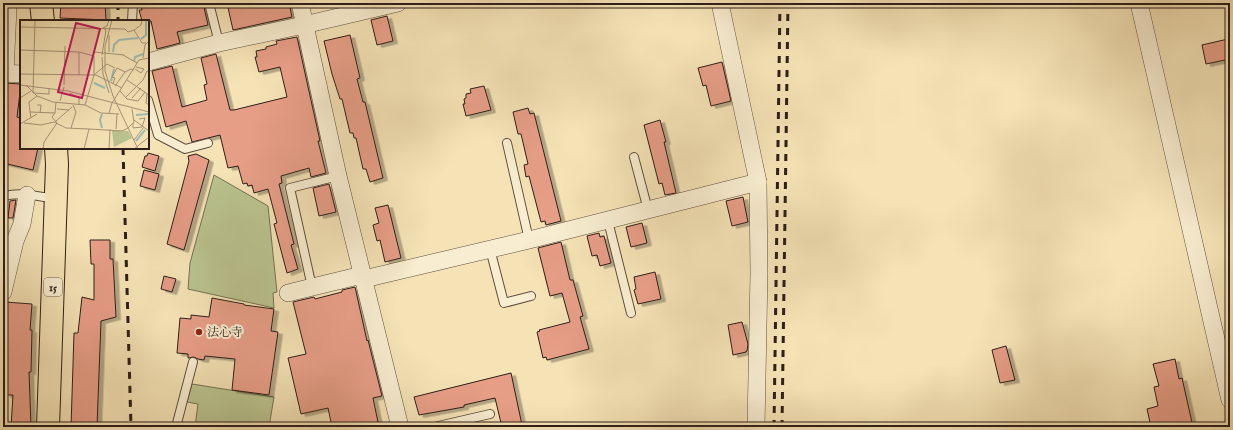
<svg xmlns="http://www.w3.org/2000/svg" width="1233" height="430" font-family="'IM FELL English','Noto Serif JP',serif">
<defs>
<filter id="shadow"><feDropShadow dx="4.5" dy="2.5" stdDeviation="0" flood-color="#0004"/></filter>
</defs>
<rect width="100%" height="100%" fill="#f5e3b6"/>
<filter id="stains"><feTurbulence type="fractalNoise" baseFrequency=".005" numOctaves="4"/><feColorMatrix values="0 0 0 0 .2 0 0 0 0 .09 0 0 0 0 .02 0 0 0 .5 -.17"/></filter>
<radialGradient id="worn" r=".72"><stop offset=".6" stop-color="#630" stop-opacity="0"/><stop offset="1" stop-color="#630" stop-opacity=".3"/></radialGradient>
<!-- green -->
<g fill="#bac490" stroke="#747154">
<polygon points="214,175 268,206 277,292 273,293 274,308 188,289 190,263"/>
<polygon points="192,384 274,397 269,427 195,427 198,404 187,402"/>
</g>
<!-- building -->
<g fill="#e79e87" stroke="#2d1e18" filter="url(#shadow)">
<polygon points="61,3 105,3 106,20 60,18"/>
<polygon points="141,3 203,3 208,25 177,32 180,43 157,49 151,21 142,21 139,10 142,10"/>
<polygon points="227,3 289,3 292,17 233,30"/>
<polygon points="387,16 393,41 377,45 371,20"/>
<polygon points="350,35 360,78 357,79 363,102 365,102 383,178 370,182 366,169 363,169 356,138 354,138 353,133 350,133 342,99 340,99 332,74 324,41"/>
<polygon points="297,37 320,141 318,141 326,173 311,177 309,168 281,176 282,183 279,184 294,244 291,245 298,269 287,273 274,224 277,223 268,189 254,193 252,185 248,186 247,183 243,184 238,166 228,168 220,135 192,142 186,121 166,127 152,71 172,66 182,107 207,100 204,85 207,84 201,58 216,54 230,110 234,110 287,97 280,67 259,72 255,57 257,57 256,51 266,49 266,47 277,44 276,41"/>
<polygon points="1228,39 1230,48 1230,59 1206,64 1202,45"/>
<polygon points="722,62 731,101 711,106 706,85 703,86 698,68"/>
<polygon points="5,83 21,84 17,117 21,118 21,148 38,148 33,170 3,163 3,95"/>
<polygon points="484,86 491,110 466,116 463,104 465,104 464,99 466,98 466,94 471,93 470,89"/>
<polygon points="528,108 530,114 534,113 561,221 546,225 545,221 541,222 529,176 526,177 524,165 528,164 521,134 518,134 513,112"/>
<polygon points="660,120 666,142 664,142 676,193 665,195 662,183 659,184 644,125"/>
<polygon points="148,153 159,156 155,171 142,167 145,156 147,156"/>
<polygon points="196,154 209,160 184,250 167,244 189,161 188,156"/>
<polygon points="144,170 159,174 155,190 140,186"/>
<polygon points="329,184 336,212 319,216 313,188"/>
<polygon points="743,197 748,222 732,226 726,201"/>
<polygon points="16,200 13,218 8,218 10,201"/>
<polygon points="388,205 401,258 385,262 380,240 377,241 373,225 379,223 375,208"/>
<polygon points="642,223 647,243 631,247 626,227"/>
<polygon points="599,233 600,237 604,236 611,263 600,266 597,255 592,256 587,236"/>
<polygon points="90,240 110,240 110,259 113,259 116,317 101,321 97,427 71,427 74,333 78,333 82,297 94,300 94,264 91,264"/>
<polygon points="561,242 570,280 573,280 583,316 580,317 589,349 547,360 546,357 543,358 537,332 540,331 539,330 570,322 562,293 550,296 538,248"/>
<polygon points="655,272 661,299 638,304 634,290 636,289 634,277"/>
<polygon points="164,276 176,279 172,292 161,289"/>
<polygon points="355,287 367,341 368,340 382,396 373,398 379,427 332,427 328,408 301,414 288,358 306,354 293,302 314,297 315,299 342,292 342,290"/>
<polygon points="212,298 244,304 244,305 274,309 271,331 278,332 269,395 232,390 235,359 205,356 204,360 198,359 194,357 188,358 188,354 177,353 180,318 191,319 191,315 209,317"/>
<polygon points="5,302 32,304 30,330 32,330 31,372 29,372 31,427 11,427 13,395 6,395 6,372 3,372"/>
<polygon points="742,322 748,344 747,351 746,351 746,352 733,355 728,325"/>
<polygon points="1006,346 1015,380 1000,383 992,350"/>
<polygon points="1175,359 1179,379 1182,378 1193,427 1151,427 1147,409 1158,406 1154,387 1159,386 1153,364"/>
<polygon points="511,373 522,425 518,426 518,427 502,427 495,398 464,405 464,407 419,415 414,397"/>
</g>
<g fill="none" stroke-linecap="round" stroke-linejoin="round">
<!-- service casing -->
<g stroke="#5f4f40" stroke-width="10">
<g id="service">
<polyline points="209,3 219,43"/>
<polyline points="132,21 133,3"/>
<polyline points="148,100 158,135 185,149 208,143"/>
<polyline points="507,143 529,240"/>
<polyline points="634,157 648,210"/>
<path d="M 3,197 C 15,192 31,195 44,197"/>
<polyline points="608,221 631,313"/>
<polyline points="490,249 504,303 531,296"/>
<polyline points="312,287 290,188 338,176"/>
<polyline points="176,427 193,362"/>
<polyline points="434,427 490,414"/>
</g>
</g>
<!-- minor casing -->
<g stroke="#5f4f40" stroke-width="18">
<g id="minor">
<polyline points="300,3 338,176 400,427"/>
<polyline points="720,3 758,182 759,273 756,427"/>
<polyline points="1139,3 1230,400"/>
<polyline points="3,8 8,8 5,73"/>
<polyline points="148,62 219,43 304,25 398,3"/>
<polyline points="3,73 21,74"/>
<polyline points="364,279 529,240 758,182"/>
<polyline points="3,292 15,241 22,224 27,195"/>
<polyline points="288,293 362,275"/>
</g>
</g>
<!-- primary casing -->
<g stroke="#2d1e18" stroke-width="24">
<g id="primary">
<polyline points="41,3 43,21"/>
<polyline points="48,427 57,164 56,148"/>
</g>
</g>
<!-- service -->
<use href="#service" stroke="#f8edd0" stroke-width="8"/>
<!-- minor -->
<use href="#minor" stroke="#f8edd0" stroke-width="17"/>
<!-- primary -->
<use href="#primary" stroke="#f5e3b6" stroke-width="22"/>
<!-- rail -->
<g stroke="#2d1e18" stroke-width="3" stroke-dasharray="7 7" stroke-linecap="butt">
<polyline points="118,3 118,21"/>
<polyline points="123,148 131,427"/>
<polyline points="774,427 780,3"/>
<polyline points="782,427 788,3"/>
</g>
</g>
<!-- markers -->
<circle fill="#8f2418" stroke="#f8edd0" stroke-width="1.5" cx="199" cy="332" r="4"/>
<g text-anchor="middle" stroke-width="4" stroke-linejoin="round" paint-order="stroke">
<!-- shield labels -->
<rect fill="#f8edd0" stroke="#6a5c4f" stroke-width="1" x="44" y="278" width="18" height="18" rx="3"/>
<g font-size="11" font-weight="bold" fill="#2d1e18">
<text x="53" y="291">15</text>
</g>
<!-- poi labels -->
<g font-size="12" fill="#2d1e18" stroke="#f8edd0" text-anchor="start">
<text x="207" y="336">法心寺</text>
</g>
</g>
<!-- overview -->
<g transform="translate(20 20)">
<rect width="129" height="129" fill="#f5e3b6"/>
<path d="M 92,110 L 108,111 L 112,118 L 94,127 Z" fill="#bac490"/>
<path fill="none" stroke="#9dbdb4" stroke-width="2" d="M 121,19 L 126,15 L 126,0M 93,32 L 94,25 L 99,20 L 118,18M 114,41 L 115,37 L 123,34M 91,61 L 94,49M 74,63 L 85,68M 116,95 L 129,94M 82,108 L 80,100 L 82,94M 116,121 L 125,110"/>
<path fill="none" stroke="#a59477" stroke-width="1" d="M 15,0 L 13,73 L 29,74 L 29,68M 92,0 L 85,26 L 85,51 L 93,76 L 118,129M 0,7 L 105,9 L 108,12 L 114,10 L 122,23 L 126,23M 114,10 L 121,5 L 122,0M 0,30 L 59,32 L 74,36 L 74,55 L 65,85M 74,32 L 104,35M 89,32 L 89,15M 82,35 L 86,10 L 83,8 L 87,6 L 89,0M 103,35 L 117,43M 82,37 L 83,54 L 89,73M 123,38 L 125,25 L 129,21M 115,49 L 121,53 L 124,49 L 116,47M 0,54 L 76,55 L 102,68M 59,55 L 59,32M 74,55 L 87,44 L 95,48M 107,60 L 129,75M 93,63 L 95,58 L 92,57 L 97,48 L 105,52 L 111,49 L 114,50M 0,65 L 48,71 L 129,92M 6,65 L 17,76 L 33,82 L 65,85 L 81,93 L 99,94M 44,65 L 45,26M 95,66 L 105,52M 100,71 L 107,79 L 118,81 L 125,72M 50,73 L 59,78 L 59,85M 127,74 L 126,83 L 129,85M 106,77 L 123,60 L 127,51 L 129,52M 0,78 L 11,71M 112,78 L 121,68M 40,81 L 44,67M 17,85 L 21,85 L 20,93M 37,89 L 49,90M 10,92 L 9,82 L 17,76M 89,93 L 92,83 L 119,40 L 129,38M 11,98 L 10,92 L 35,93 L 36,82M 114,100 L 129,111M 36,101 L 52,87M 4,103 L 21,105 L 34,102 L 46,108 L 69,109M 113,103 L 113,108 L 122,107 L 125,98 L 119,99M 0,104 L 17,94M 51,108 L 56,92 L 53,85M 108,108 L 114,102 L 112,89M 96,109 L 97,94M 114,120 L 124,107M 23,129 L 24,122 L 37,103 L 32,97 L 35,93M 64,129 L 69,109 L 102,111 L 108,108M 89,129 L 90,109M 114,129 L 129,117"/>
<path fill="#c2185b" fill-opacity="0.15" stroke="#c2185b" stroke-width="2" d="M 56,3 L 80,9 L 62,78 L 38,72 Z"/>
<rect width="129" height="129" fill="none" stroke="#2d1e18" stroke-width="2"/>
</g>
<!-- margin -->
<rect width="1233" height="430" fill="none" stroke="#f5e3b6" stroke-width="16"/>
<rect x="4" y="4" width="1225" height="422" fill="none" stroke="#2d1e18" stroke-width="2"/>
<rect x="8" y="8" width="1217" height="414" fill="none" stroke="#2d1e18"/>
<rect width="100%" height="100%" filter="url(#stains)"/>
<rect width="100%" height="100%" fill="url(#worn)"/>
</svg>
